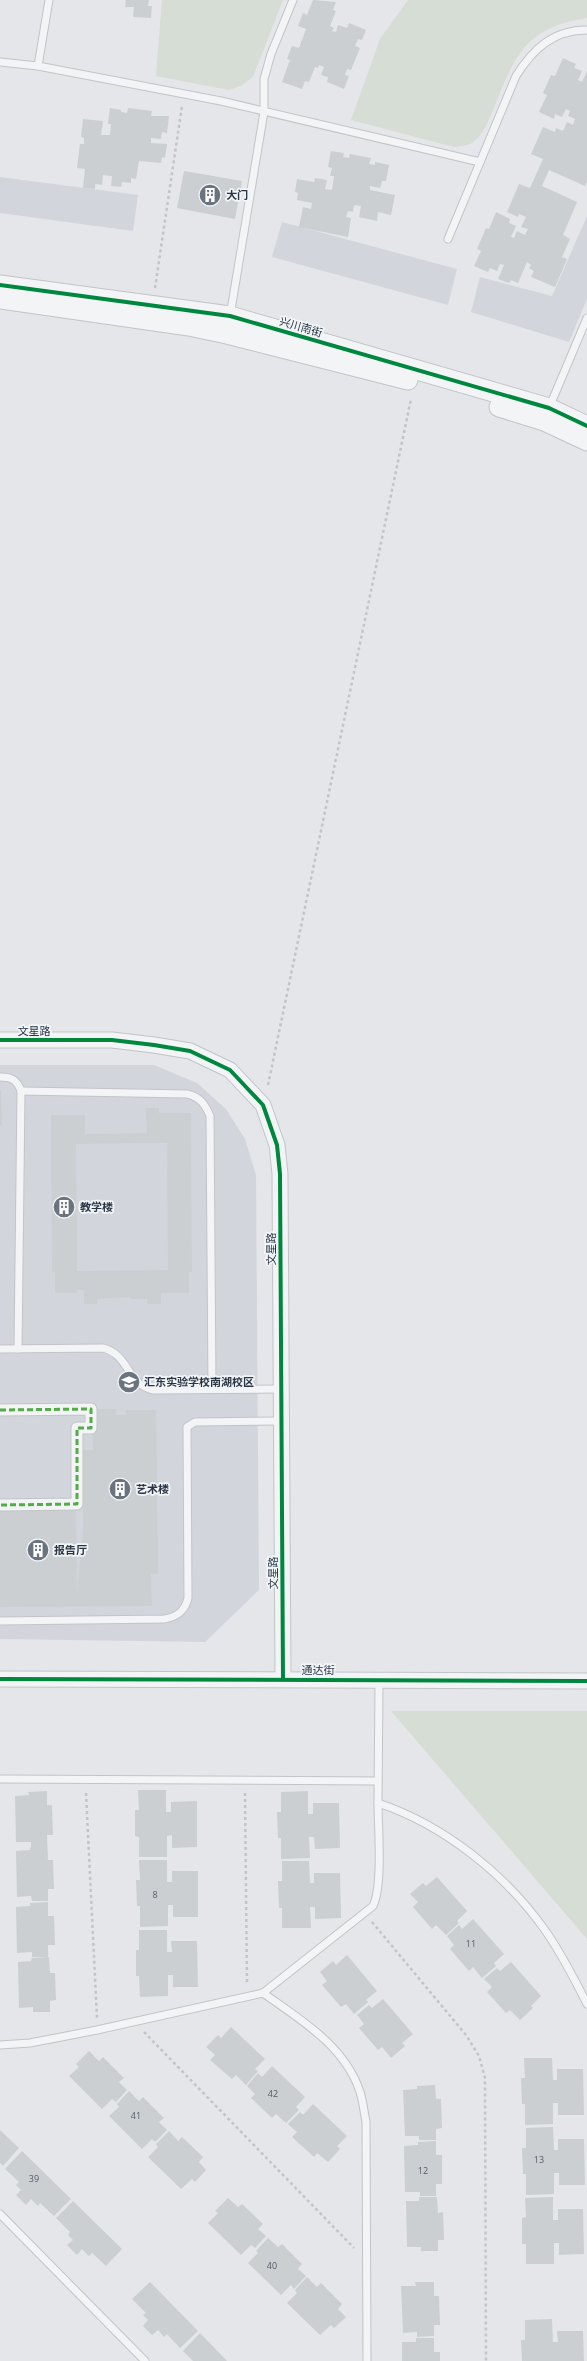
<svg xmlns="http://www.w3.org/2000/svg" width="587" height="2361" font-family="'Open Sans','Noto Sans SC',sans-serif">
<rect width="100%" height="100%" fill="#e4e6e9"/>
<!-- built -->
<g fill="#d2d6dc">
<polygon points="0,177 138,195 133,231 0,213"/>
<polygon points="587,216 587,299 569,342 471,312 480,277 552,296"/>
<polygon points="282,222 457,269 448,305 272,257"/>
<polygon points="0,1065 154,1065 197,1083 226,1109 245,1139 256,1175 259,1590 205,1642 0,1639"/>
</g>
<!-- green -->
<g fill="#d5ddd4">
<polygon points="162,0 283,0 253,77 241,86 229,90 156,76"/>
<path d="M 408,0 L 587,0 L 587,18 C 524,28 515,56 493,110 C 488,122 483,135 472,143 C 467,146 459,146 454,147 L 351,120 L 380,39 Z"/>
<polygon points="391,1711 587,1711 587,1939"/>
</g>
<!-- building -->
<g fill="#cccfd2" fill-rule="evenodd">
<polygon points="126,0 149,0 148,6 152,6 151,18 133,17 134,7 125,7"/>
<polygon points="313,0 336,2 333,10 336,11 330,26 334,28 332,31 336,32 338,25 347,28 349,23 366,30 362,40 358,39 355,46 360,48 351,70 347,69 345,75 349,76 344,89 327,82 328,77 321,75 324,67 319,65 318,68 315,67 309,82 305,81 302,89 282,82 290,60 287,59 292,46 299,48 306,29 298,26 303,13 307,15"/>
<polygon points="563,58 576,64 574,68 582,71 578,80 582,82 587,71 587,182 585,186 549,170 542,186 577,202 563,235 570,239 562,257 567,259 555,287 531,277 534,271 529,268 531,265 527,262 518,283 511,280 509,283 498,279 504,265 500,264 497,271 490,268 488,272 474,266 481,251 477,249 486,228 489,229 496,212 510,219 509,223 516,226 511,237 514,238 517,231 525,235 528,229 521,227 526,217 519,214 518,217 507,212 519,184 530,188 543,159 531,154 543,127 555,132 556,128 563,131 567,122 573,125 575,119 568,116 570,111 566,109 562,117 555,114 554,119 539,112 547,95 543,93 551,75 555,76"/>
<polygon points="110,108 121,110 121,112 127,113 128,108 152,111 151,116 169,116 167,133 162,132 161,139 151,138 151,143 167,144 165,158 162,157 161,163 139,161 136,179 131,178 131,183 122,182 121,187 111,186 112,176 103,175 102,185 95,184 95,189 83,188 85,169 77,168 80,144 84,144 84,138 81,137 83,119 103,121 101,135 110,135 111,124 108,124"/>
<polygon points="331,151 344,153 343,157 349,158 350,154 371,158 369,164 375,165 375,162 389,165 386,181 382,181 380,188 370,186 370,190 395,195 391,215 378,212 377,221 359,217 361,206 354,205 353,212 348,211 346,217 351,218 348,237 299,227 303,207 311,209 312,203 297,200 298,193 295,192 297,179 314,182 315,178 327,180 325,189 332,190 334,176 330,176 332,168 328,167"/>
<polygon points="184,171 242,181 235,219 177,208"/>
<polygon points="0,1090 1,1090 2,1125 0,1125"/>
<path d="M 146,1108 L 159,1108 L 159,1113 L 191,1113 L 192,1272 L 189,1272 L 189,1293 L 161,1293 L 161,1304 L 147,1304 L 147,1299 L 130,1299 L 130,1297 L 97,1299 L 97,1304 L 84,1304 L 84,1290 L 77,1290 L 77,1293 L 55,1293 L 55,1272 L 52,1272 L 51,1115 L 85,1115 L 85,1134 L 147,1133 ZM 146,1143 L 167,1143 L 168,1270 L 77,1271 L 76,1144 Z"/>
<polygon points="91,1409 116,1409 116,1415 126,1415 126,1410 156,1410 158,1574 151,1574 152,1606 0,1607 0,1508 76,1508 77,1590 83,1529 82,1450 93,1450"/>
<polygon points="138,1790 166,1790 166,1812 171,1812 171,1802 197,1801 197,1847 172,1848 172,1835 167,1836 167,1857 139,1857 139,1837 135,1836 135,1810 139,1810"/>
<polygon points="47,1791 47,1805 52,1805 53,1835 47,1835 48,1860 53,1860 54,1889 48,1889 48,1901 32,1901 31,1896 17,1897 16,1851 30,1850 31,1846 31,1842 16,1842 15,1796 29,1795 28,1792"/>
<polygon points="308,1791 308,1814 313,1814 313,1803 339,1803 340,1848 315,1849 314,1837 309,1837 310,1858 281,1859 281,1838 278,1838 277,1812 281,1812 281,1792"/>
<polygon points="139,1860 167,1860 167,1882 172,1882 172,1871 198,1871 198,1917 173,1917 173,1905 168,1905 168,1926 140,1927 140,1906 137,1906 136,1880 140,1880"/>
<polygon points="282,1861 309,1861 310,1883 314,1883 314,1873 340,1873 341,1918 315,1919 315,1907 310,1907 311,1928 282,1928 282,1908 279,1908 278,1881 282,1881"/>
<polygon points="437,1877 467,1911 457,1921 459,1923 446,1935 436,1925 432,1929 413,1907 418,1902 410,1894 423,1883 426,1886"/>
<polygon points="48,1902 48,1916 54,1916 55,1945 48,1945 48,1957 32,1957 32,1952 17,1953 16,1907 30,1906 30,1903"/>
<polygon points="473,1919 504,1954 494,1963 496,1966 482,1978 473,1967 469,1971 450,1949 454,1945 447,1936 459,1925 462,1929"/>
<polygon points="139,1930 167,1930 167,1952 172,1952 171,1941 197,1941 198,1987 173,1987 173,1975 168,1975 168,1996 140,1997 139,1976 136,1976 136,1950 139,1950"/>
<polygon points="347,1955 377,1991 366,2000 368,2002 354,2014 346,2004 341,2007 322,1985 327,1981 320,1972 333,1961 336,1965"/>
<polygon points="49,1957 50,1973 55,1973 56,2000 50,2001 50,2012 33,2012 33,2007 19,2008 18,1962 31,1961 32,1958"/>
<polygon points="511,1962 541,1996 531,2006 533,2008 520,2020 510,2010 506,2013 487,1992 492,1987 484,1979 497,1968 500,1971"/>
<polygon points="383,1999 413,2034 402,2043 405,2046 391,2058 382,2047 378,2050 359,2028 364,2024 357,2015 369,2005 372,2008"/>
<polygon points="231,2027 265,2059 255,2069 258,2071 246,2085 236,2075 232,2079 210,2060 215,2055 206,2047 218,2035 221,2038"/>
<polygon points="89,2051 99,2061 103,2057 124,2078 119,2082 127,2090 116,2102 112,2099 102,2109 69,2076 79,2067 76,2064"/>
<polygon points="524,2058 552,2058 553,2080 557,2080 557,2069 583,2069 584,2115 558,2115 558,2103 553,2103 553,2124 525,2125 525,2104 522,2104 521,2078 525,2078"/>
<polygon points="272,2066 305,2097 296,2107 299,2110 286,2123 276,2114 272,2118 251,2098 255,2094 247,2086 258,2073 262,2077"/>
<polygon points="435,2085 436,2099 441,2099 442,2128 436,2129 436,2140 419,2140 419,2136 405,2136 403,2090 417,2089 417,2086"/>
<polygon points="129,2091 139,2101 143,2097 164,2118 159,2122 167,2130 155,2142 152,2139 142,2149 109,2116 119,2107 117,2104"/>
<polygon points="313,2104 347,2136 337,2146 340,2149 328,2162 317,2153 314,2157 292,2137 297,2132 288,2124 300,2112 303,2115"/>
<polygon points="553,2127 554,2150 558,2150 558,2139 584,2139 585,2185 559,2185 559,2173 554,2173 554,2194 526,2195 526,2174 523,2174 522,2148 526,2148 526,2128"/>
<polygon points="0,2130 19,2148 3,2166 0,2163"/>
<polygon points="169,2131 178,2141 182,2137 203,2157 199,2162 206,2170 195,2182 192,2179 181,2189 148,2157 158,2147 156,2144"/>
<polygon points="436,2141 436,2155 442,2155 442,2184 436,2184 436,2196 420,2196 420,2192 405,2192 404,2146 418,2145 418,2142"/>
<polygon points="22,2151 71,2199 54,2216 40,2203 38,2206 31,2199 26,2205 16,2195 21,2190 16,2185 19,2182 5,2169"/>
<polygon points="419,2197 437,2197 438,2213 443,2212 444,2240 438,2240 438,2251 421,2251 421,2247 407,2247 406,2201 419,2201"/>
<polygon points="553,2197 553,2220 558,2220 558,2209 583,2209 584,2254 559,2255 559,2243 554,2243 554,2264 526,2264 526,2244 522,2244 522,2218 526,2217 525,2198"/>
<polygon points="228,2198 238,2207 242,2204 263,2224 258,2229 266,2236 255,2248 251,2245 241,2255 208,2223 218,2213 215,2211"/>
<polygon points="73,2201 122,2249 106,2266 92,2253 89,2256 82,2249 77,2255 67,2245 73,2240 68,2235 70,2232 56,2218"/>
<polygon points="268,2238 278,2247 282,2244 302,2264 298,2269 306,2276 294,2289 291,2285 281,2295 248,2263 258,2253 256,2251"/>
<polygon points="307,2277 317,2287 321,2283 342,2304 338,2309 346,2317 334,2328 331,2325 320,2335 287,2303 297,2293 295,2290"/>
<polygon points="150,2282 198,2331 180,2348 167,2334 164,2337 158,2330 152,2335 143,2326 148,2320 143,2315 146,2313 132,2299"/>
<polygon points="415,2282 434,2282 434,2296 439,2296 440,2325 434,2325 434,2336 417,2337 417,2332 403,2333 401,2286 416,2286"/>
<polygon points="552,2319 553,2342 558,2342 557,2331 583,2331 584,2361 522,2361 521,2340 525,2340 525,2320"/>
<polygon points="200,2333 227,2361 193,2361 183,2351"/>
<polygon points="416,2338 434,2338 434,2352 440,2352 440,2361 402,2361 402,2342 416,2342"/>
</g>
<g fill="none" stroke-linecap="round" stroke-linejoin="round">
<!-- service casing -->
<g stroke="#c2c4c7" stroke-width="9">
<g id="service">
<polyline points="0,62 38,66 221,101 480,162"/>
<polyline points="38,66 49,0"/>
<path d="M 448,239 L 516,76 C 533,49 553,30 587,30"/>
<polyline points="230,316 264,112 264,79 271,54 293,0"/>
<polyline points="549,408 587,318"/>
<path d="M 0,1077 C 12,1077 17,1080 21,1091 L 18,1349"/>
<path d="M 21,1091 L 187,1094 C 200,1097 205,1104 210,1116 L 212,1389"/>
<path d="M 0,1349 L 103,1348 C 130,1355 126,1384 153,1390 L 281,1389"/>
<path d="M 0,1621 L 164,1619 C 177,1617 185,1611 188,1598 L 187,1427 L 195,1422 L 281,1421"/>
<path d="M 379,1680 L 378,1803 C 444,1825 507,1875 547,1933 C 562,1955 575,1980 587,2004"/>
<polyline points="0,1779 378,1781"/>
<path d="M 263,1993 C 301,2020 345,2046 360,2092 C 363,2101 364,2112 366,2122 L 367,2361"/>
<path d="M 0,2045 L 30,2043 L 97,2030 L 263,1993 L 373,1906 C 383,1885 378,1828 378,1803"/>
<polyline points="0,2214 145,2361"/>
</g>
</g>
<!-- pedestrian casing -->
<g stroke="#c2c4c7" stroke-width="13">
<polyline id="pedestrian" points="0,1410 91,1409 91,1428 77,1428 77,1504 0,1505"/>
</g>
<!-- minor casing -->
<g stroke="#c2c4c7" stroke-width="17">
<g id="minor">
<polyline points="0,1040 112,1040 154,1045 190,1051 230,1070 263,1105 277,1145 280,1174 283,1679"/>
<polyline points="0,1679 587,1681"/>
</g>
</g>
<!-- tertiary casing -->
<g stroke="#c2c4c7" stroke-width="21">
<g id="tertiary">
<polyline points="0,285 230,316 549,408 587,426"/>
<polyline points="0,299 189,326 227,334 408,380"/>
<polyline points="499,407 544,421 587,441"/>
</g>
</g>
<!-- path -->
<g stroke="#c2c5c8" stroke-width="2.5" stroke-dasharray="3 3" stroke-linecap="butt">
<polyline points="155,288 182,106"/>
<polyline points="268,1085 411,399"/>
<polyline points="86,1793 97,2018"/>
<polyline points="245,1793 247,1984"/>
<polyline points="372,1922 466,2035 479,2056 485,2078 486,2361"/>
<polyline points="144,2032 354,2248"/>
</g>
<!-- service -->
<use href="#service" stroke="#f3f4f6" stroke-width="7"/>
<!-- pedestrian -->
<use href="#pedestrian" stroke="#f3f4f6" stroke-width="11"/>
<!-- minor -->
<use href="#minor" stroke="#f3f4f6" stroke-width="15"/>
<!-- tertiary -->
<use href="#tertiary" stroke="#f3f4f6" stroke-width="19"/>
<!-- quiet -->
<polyline stroke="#53ac47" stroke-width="3" stroke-dasharray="6 3" stroke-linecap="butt" points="0,1410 91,1409 91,1428 77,1428 77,1504 0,1505"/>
<!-- cycleway casing -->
<g stroke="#f2f5f8" stroke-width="6">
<g id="cycleway">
<polyline points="0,285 230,316 549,408 587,426"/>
<polyline points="0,1040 112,1040 154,1045 190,1051 230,1070 263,1105 277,1145 280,1174 283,1679"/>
<polyline points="0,1679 587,1681"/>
</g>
</g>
<!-- cycleway -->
<use href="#cycleway" stroke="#00873e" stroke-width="4"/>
</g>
<!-- icons -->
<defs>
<g id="building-disc" transform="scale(1.15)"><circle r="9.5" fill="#6a737e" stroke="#f2f5f8"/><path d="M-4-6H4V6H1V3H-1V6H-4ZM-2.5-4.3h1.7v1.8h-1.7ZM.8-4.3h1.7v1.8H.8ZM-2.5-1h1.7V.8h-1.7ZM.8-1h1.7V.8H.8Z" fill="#fff"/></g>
<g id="school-disc" transform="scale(1.15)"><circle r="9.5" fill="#6a737e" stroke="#f2f5f8"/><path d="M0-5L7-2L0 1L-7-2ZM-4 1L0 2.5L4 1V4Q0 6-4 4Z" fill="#fff"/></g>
</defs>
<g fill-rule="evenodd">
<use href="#building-disc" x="210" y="195"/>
<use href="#building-disc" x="64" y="1207"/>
<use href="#school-disc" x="129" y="1382"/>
<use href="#building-disc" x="120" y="1489"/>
<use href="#building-disc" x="38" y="1550"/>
</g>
<g text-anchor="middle" stroke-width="3.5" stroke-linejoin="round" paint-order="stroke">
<!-- number labels -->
<g font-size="9" fill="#525c68">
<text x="155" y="1898">8</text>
<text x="471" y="1947">11</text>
<text x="273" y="2097">42</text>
<text x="136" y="2119">41</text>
<text x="539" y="2163">13</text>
<text x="423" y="2174">12</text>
<text x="34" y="2182">39</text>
<text x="272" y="2269">40</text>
</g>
<!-- poi labels -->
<g font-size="11" font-weight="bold" fill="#293544" stroke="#f2f5f8" text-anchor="start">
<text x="226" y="199">大门</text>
<text x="80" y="1211">教学楼</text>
<text x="144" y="1386">汇东实验学校南湖校区</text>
<text x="136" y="1493">艺术楼</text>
<text x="54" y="1554">报告厅</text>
</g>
<!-- street labels -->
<g font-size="11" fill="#293544" stroke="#f2f5f8">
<text transform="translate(301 327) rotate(16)" y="4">兴川南街</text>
<text x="34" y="1035">文星路</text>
<text transform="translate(271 1249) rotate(-90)" y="4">文星路</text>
<text transform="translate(273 1573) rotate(-90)" y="4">文星路</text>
<text x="318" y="1674">通达街</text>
</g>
</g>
</svg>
